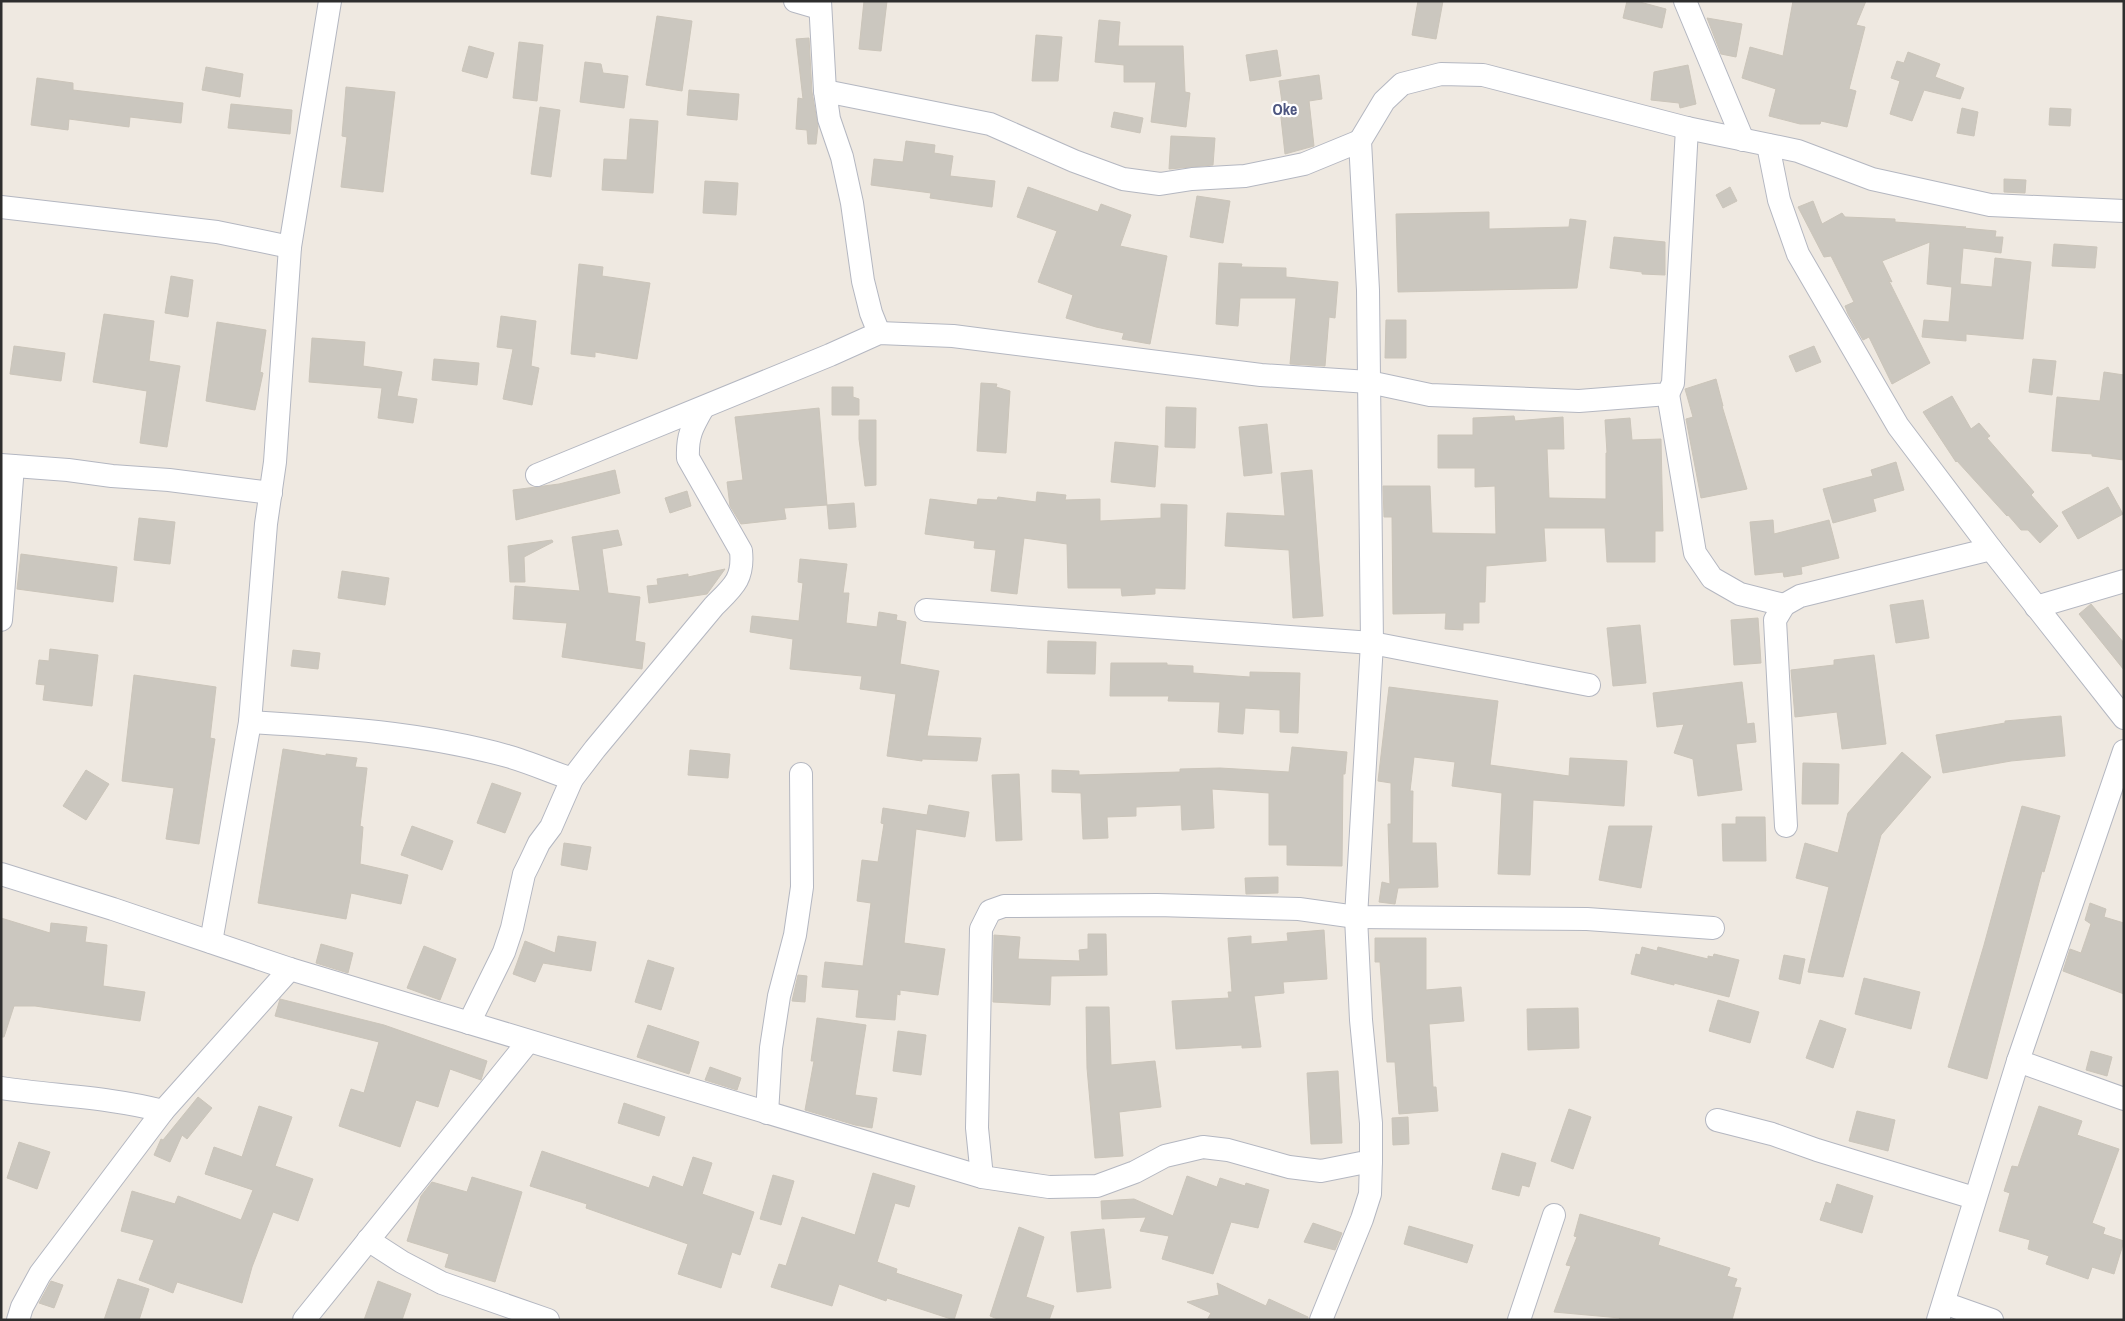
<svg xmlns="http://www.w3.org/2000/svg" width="2125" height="1321" font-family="'Archivo Narrow',sans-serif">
<rect width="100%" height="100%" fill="#efe9e1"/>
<!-- building -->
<g fill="#cbc7bf" stroke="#cbc5ba">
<polygon points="864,1 887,1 881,51 859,49"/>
<polygon points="1418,1 1443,1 1436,39 1412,35"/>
<polygon points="1627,1 1636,1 1666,9 1662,28 1623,18"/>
<polygon points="1793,1 1866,1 1856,25 1865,27 1849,89 1856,91 1847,127 1821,121 1820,124 1800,124 1769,116 1776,89 1742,78 1750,47 1783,56"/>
<polygon points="657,16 692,21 682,91 646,85"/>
<polygon points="1707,18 1742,24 1736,57 1721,54"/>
<polygon points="1099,20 1120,22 1118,46 1183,46 1185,92 1190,93 1186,127 1151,122 1156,82 1124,82 1124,65 1095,62"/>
<polygon points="1036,35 1062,37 1058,81 1032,81"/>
<polygon points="809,38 812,92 818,126 816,144 808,144 807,130 796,129 798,98 803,99 796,39"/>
<polygon points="519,42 543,45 537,101 513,98"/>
<polygon points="469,46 494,53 487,78 462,71"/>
<polygon points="1277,50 1281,76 1250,81 1246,55"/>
<polygon points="1908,52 1940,64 1935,77 1964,88 1960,99 1924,90 1912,121 1890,114 1900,81 1891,78 1897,61 1904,63"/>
<polygon points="585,62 601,64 603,73 628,76 624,108 580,102"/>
<polygon points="1688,65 1696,104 1680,108 1679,103 1651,100 1654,72"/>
<polygon points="206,67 243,74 240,97 202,90"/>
<polygon points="1319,75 1322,99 1309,101 1314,146 1285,154 1280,109 1283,109 1279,81"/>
<polygon points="37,78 73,83 73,90 183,103 181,123 130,117 129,127 69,119 68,130 31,125"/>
<polygon points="346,87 395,92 383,192 341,187 347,137 342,136"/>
<polygon points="689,90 739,94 737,120 687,115"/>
<polygon points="231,104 292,110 290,134 228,128"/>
<polygon points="540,107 560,110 551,177 531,174"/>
<polygon points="1962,108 1978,112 1974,136 1957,133"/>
<polygon points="2050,108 2071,109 2070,126 2049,125"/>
<polygon points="1114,112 1143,118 1140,133 1111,127"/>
<polygon points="630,119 658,121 653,193 602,190 604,159 627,160"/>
<polygon points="1171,136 1215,138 1213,165 1169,169"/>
<polygon points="906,141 935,145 934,153 953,156 950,176 995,181 992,207 930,198 931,193 871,185 874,159 903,162"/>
<polygon points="2004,179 2026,180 2025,193 2004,192"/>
<polygon points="705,181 738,183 736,215 703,213"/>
<polygon points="1028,187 1098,212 1101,204 1131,215 1120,246 1167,256 1150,344 1122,339 1124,333 1096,327 1066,318 1073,295 1038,282 1057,231 1017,217"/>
<polygon points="1730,187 1737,201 1723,208 1716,195"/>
<polygon points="1197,196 1230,201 1223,243 1190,237"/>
<polygon points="1813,201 1822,224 1842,213 1845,217 1895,219 1895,222 1966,227 1963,228 1996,231 1995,237 2003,237 2001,253 1963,248 1960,284 1992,287 1995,258 2031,262 2023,339 1966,334 1966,341 1922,337 1924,320 1949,322 1952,287 1927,284 1930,242 1882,261 1892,282 1889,281 1930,363 1892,384 1869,337 1863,340 1848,314 1845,306 1854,302 1831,256 1824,257 1798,207"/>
<polygon points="1489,212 1489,229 1569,227 1570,219 1586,221 1577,288 1398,292 1396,214"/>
<polygon points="1614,237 1665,242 1665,275 1642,274 1642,272 1610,268"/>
<polygon points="2054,244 2097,247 2095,268 2052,266"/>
<polygon points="1219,263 1242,264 1241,267 1286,268 1286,277 1338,282 1335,318 1329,317 1325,366 1290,364 1296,298 1240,298 1238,326 1216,324"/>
<polygon points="579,264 603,267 602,276 650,283 637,359 595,352 595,357 571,354"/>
<polygon points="171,276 193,280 188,317 165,313"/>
<polygon points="104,314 154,321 149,361 180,366 167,447 140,443 147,391 93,382"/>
<polygon points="501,316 536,321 531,366 539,368 532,405 503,399 513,349 497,347"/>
<polygon points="1386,320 1406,320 1406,358 1385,358"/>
<polygon points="217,322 266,330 260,372 263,373 255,410 206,401"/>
<polygon points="312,338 365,342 363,366 402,372 397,396 417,399 413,423 378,418 382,388 309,382"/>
<polygon points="14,346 65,353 61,381 10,374"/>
<polygon points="1814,346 1821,362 1796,372 1789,356"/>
<polygon points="434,359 479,363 477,385 432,380"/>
<polygon points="2033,359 2056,361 2052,395 2029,392"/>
<polygon points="2104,372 2124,375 2124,460 2092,456 2092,454 2052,451 2057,397 2100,401"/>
<polygon points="1716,379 1723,406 1722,406 1747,489 1701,498 1686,419 1693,417 1685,389"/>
<polygon points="981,383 997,384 996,387 1010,391 1006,453 977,451"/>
<polygon points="832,387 853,387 853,397 859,399 859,415 832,415"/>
<polygon points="1952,396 1971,429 1979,423 1990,436 1987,438 2034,492 2031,495 2058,526 2040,543 2028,530 2021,530 2008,515 2007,516 1957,461 1956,462 1923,412"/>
<polygon points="1166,407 1196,408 1195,448 1165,447"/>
<polygon points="819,408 827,505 784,508 786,519 741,524 730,506 727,482 743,480 735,417"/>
<polygon points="1514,416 1515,421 1563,417 1564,449 1547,449 1549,498 1606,499 1606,453 1607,453 1605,420 1630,418 1632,440 1661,439 1663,531 1655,531 1655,562 1607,562 1605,528 1544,528 1546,561 1486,566 1485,602 1479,602 1479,623 1463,623 1463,630 1445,629 1446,613 1393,614 1392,517 1384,517 1383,486 1430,486 1432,533 1496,534 1495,486 1475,487 1475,468 1438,468 1438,435 1473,435 1473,418"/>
<polygon points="859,420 876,420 876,485 865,486 859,439"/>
<polygon points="1267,424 1272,473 1244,476 1239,427"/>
<polygon points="1115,442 1158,446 1155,487 1111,482"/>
<polygon points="1896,462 1904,490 1873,499 1876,511 1833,523 1823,489 1873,476 1871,470"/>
<polygon points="615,470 620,493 516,520 513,490 559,484"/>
<polygon points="1312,470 1323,616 1293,618 1289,550 1225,546 1227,513 1285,516 1281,473"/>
<polygon points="2108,487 2123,514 2078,539 2062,512"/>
<polygon points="687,491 691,506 670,513 665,498"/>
<polygon points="1037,492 1066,495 1065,500 1100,499 1100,521 1161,518 1161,504 1187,505 1185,589 1155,588 1155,594 1122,596 1121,588 1068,588 1067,544 1024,538 1017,594 991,591 996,550 974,548 975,541 925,534 930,499 977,505 978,499 997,500 998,497 1036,502"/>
<polygon points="854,503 856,527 829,529 827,505"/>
<polygon points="139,518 175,522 170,564 134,560"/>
<polygon points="1773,520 1774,534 1829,520 1839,558 1801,567 1802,574 1784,577 1783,572 1755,575 1750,522"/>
<polygon points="618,530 622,545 602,549 608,593 640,597 635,641 645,643 642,669 562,657 567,623 513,619 515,586 580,591 572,537"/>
<polygon points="552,540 553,542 524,557 525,582 510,582 508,546"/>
<polygon points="21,554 117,567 113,602 17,589"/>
<polygon points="800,559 847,564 843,593 849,593 846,623 877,627 879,612 897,615 896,620 906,622 900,664 939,671 927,736 981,738 977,761 922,759 922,761 887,756 896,694 860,689 862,676 790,669 793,639 750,632 752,616 799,621 803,583 798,582"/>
<polygon points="725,569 707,594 649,603 647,586 658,585 657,579 688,574 688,577"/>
<polygon points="342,571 389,578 385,605 338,598"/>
<polygon points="1923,600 1929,638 1896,643 1890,605"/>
<polygon points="2091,604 2124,643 2124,670 2079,614"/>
<polygon points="1758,618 1761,663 1734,665 1731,620"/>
<polygon points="1640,625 1646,683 1613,686 1607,628"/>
<polygon points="1048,641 1096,642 1095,674 1047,673"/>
<polygon points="50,649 98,655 92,706 43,700 45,685 36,684 39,660 49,661"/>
<polygon points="293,650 320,653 318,669 291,666"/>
<polygon points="1874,655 1886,744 1842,749 1837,712 1795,717 1791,670 1834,665 1834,660"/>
<polygon points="1111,663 1167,663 1167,665 1193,666 1193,673 1250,677 1250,672 1300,673 1298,733 1280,732 1280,710 1245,708 1243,734 1218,732 1220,702 1168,701 1169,696 1110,696"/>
<polygon points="134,675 216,687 210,738 215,739 199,844 166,839 174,788 122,781"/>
<polygon points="1742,682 1747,724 1754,723 1756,742 1736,744 1742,790 1698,796 1693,759 1674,753 1684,724 1657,727 1653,693"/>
<polygon points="1389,687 1498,701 1490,765 1569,776 1570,758 1627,761 1624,806 1533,800 1530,875 1498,874 1502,793 1452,786 1455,762 1414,757 1410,791 1413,791 1412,843 1436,843 1438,887 1398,888 1395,904 1379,902 1382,882 1390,884 1388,824 1391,824 1391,783 1378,781"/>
<polygon points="2061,716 2065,756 2011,761 1943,773 1936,735 2005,723 2005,721"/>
<polygon points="1292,747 1347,752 1345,774 1343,774 1342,866 1287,865 1287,845 1269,845 1269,793 1212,789 1214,828 1182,830 1181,805 1136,807 1136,816 1107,817 1108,838 1083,839 1081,793 1052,792 1052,770 1079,771 1079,775 1180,772 1180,769 1220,768 1289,772"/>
<polygon points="283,749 326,756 326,754 357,758 355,767 367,768 360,826 363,827 360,864 408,875 401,904 351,893 346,919 258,903"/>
<polygon points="690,750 730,754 728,778 688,775"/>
<polygon points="1902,752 1931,777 1881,835 1843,977 1808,972 1829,887 1796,878 1805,843 1838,853 1848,813"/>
<polygon points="1803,763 1839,764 1838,804 1802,804"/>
<polygon points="86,770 109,784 86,820 63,806"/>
<polygon points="1019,774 1022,840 996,841 992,775"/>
<polygon points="492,783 521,793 505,833 477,823"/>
<polygon points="929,805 969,812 965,837 916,829 904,943 945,949 938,995 900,990 900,995 897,994 895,1020 856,1017 859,990 822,987 825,962 863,966 871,903 857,901 862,860 878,862 884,824 881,823 883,808 927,815"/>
<polygon points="2022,806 2060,816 2044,872 2042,871 1987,1079 1948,1067 1984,945"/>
<polygon points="1736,817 1765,817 1766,861 1723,861 1722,824 1736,824"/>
<polygon points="412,826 453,841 442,870 401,855"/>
<polygon points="1609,826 1652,826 1641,888 1599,880"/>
<polygon points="564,843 591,847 587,870 561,865"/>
<polygon points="1278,877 1278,893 1246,894 1245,878"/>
<polygon points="2090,903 2106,909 2104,917 2124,923 2124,994 2063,971 2070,949 2081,953 2091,924 2085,920"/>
<polygon points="1,918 50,933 51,923 87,927 85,942 107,945 103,986 145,992 140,1021 35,1006 14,1006 4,1037 1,1037"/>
<polygon points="1324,930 1327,979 1283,982 1284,993 1254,996 1261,1047 1242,1048 1242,1045 1176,1049 1172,1001 1229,998 1228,992 1232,992 1228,938 1251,936 1251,944 1288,941 1287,933"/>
<polygon points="1088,934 1106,934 1107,975 1051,976 1050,1005 993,1002 994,935 1020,937 1018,959 1080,961 1079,950 1088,949"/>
<polygon points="558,936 596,942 591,971 543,963 535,982 513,974 525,941 555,953"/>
<polygon points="1375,938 1426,938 1426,990 1461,987 1464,1021 1429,1024 1433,1087 1436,1087 1438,1111 1399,1114 1395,1062 1387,1062 1380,962 1375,962"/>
<polygon points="321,944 353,953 348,973 316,963"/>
<polygon points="424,946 456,959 440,1000 407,988"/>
<polygon points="1642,947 1657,951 1658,947 1708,959 1708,956 1713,957 1714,954 1739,960 1729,997 1674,983 1674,985 1631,974 1636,954 1640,955"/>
<polygon points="1784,955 1805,959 1800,984 1779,979"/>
<polygon points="648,960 674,968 661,1010 635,1002"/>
<polygon points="798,975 807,976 805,1002 792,1001"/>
<polygon points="1864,978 1920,992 1911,1029 1855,1014"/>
<polygon points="280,999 384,1025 487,1061 481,1080 450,1069 438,1107 416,1100 400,1147 339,1126 351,1089 364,1093 379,1042 275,1016"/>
<polygon points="1718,1000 1759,1012 1750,1043 1709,1031"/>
<polygon points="1086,1007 1109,1007 1111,1065 1155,1061 1161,1107 1119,1112 1123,1156 1095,1158 1087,1068"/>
<polygon points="1578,1008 1579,1048 1528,1050 1527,1009"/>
<polygon points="817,1018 866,1025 855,1095 877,1098 872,1128 855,1125 805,1110 814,1061 811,1061"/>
<polygon points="1820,1020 1846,1029 1833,1068 1806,1058"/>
<polygon points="648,1025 699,1042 689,1074 637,1057"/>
<polygon points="898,1031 926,1035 921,1075 893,1071"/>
<polygon points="2091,1051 2112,1057 2107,1076 2086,1070"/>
<polygon points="710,1067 741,1078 737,1090 705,1080"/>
<polygon points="1338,1071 1342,1143 1311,1144 1307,1073"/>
<polygon points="198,1097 212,1108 187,1139 182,1135 170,1162 154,1155 161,1139 163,1140"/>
<polygon points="624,1103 665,1117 659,1136 618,1123"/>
<polygon points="259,1106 292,1117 275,1166 313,1179 298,1221 273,1212 252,1267 242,1303 177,1282 173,1293 139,1280 154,1240 121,1231 132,1191 175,1204 178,1196 241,1220 253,1190 205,1174 214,1147 242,1157"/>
<polygon points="2039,1106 2082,1121 2077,1135 2119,1149 2092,1223 2105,1228 2103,1234 2124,1241 2114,1274 2092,1267 2088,1279 2046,1264 2049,1256 2028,1249 2030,1240 1999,1231 2010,1193 2004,1191 2012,1166 2018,1167"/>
<polygon points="1569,1109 1591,1117 1573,1169 1551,1161"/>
<polygon points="1857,1111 1895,1120 1888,1151 1849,1141"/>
<polygon points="1408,1117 1409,1144 1393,1145 1392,1118"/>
<polygon points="19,1142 50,1152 37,1189 7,1178"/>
<polygon points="542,1151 649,1188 653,1176 683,1187 693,1157 712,1163 702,1194 754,1212 740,1255 732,1252 721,1288 678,1274 688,1244 586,1208 587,1204 530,1186"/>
<polygon points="1502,1153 1536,1163 1529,1187 1522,1185 1519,1196 1492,1189"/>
<polygon points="873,1173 915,1186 909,1207 895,1203 877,1262 897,1269 896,1273 962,1295 954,1320 887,1298 886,1301 839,1284 832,1306 771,1287 779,1264 786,1266 802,1217 855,1235"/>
<polygon points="773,1175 794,1181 781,1225 760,1219"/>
<polygon points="1187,1176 1217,1187 1220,1178 1245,1186 1246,1183 1269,1190 1258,1228 1231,1222 1213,1274 1162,1259 1169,1236 1140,1231 1146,1217 1102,1219 1101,1201 1134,1199 1173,1216"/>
<polygon points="472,1177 522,1192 495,1282 445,1267 449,1254 407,1241 421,1196 432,1182 467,1192"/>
<polygon points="1837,1184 1873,1196 1862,1233 1820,1220 1826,1202 1831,1204"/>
<polygon points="1580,1214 1660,1238 1658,1245 1730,1268 1727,1276 1737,1279 1734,1287 1741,1288 1732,1320 1619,1320 1620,1318 1554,1312 1571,1266 1566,1265 1577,1237 1574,1236"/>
<polygon points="1313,1223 1342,1233 1335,1250 1304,1242"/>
<polygon points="1409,1226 1473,1245 1467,1263 1404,1244"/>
<polygon points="1019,1227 1044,1237 1026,1297 1054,1306 1049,1320 1000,1320 990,1316"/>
<polygon points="1104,1229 1111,1288 1077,1292 1071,1232"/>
<polygon points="118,1279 149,1289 139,1320 104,1320"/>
<polygon points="51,1281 63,1285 54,1308 39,1303"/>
<polygon points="378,1281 411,1294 402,1320 364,1320"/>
<polygon points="1217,1283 1266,1306 1269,1299 1308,1317 1308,1320 1207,1320 1211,1313 1187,1302 1219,1295"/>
</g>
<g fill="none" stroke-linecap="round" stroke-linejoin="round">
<!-- minor casing -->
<g stroke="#b4b7c1" stroke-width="24">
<g id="minor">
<polyline points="795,1 819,8"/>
<polyline points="820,1 825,91 829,119 842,157 852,203 863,281 871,313 879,333"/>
<polyline points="1685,1 1743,140"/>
<polyline points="825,91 990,124 1074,161 1123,179 1160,184 1192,179 1245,176 1304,164 1360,141"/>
<polyline points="1768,145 1779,200 1798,254 1898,426 1991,549 2124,718"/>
<polyline points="1,207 217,232 290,247"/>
<polyline points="1668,394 1695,553 1712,578 1740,594 1784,605"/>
<polyline points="1,465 68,470 112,476 169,480 271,493"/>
<polyline points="537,475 830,355 879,333 953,336 1261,375 1369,382 1430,395 1579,401 1668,394 1673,383 1687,128"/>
<polyline points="2036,607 2124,581"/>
<polyline points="926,610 1372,643 1589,685"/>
<polyline points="1,620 13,466"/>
<path d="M 250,722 C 336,727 424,733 507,756 C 529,762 551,772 572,779"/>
<polyline points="1786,826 1775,620 1784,605 1800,596 1991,549"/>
<polyline points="1,874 113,909 290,969 982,1177 1049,1187 1097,1186 1135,1172 1165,1156 1203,1147 1228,1150 1289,1167 1321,1171 1371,1161 1371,1123 1361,1020 1356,917 1372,643 1368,290 1360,141 1384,101 1402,84 1441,74 1483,75 1687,128 1798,151 1872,179 1990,205 2124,211"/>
<polyline points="211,942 250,722 266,524 275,462 290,247 330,1"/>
<path d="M 469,1023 L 504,952 L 512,928 L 524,874 L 530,862 L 539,843 L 551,827 L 572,779 L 595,749 L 714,606 C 733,587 744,579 741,551 L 688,458 C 687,436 692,427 703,408"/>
<polyline points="2018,1061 2124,1099"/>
<path d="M 1,1088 C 55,1096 110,1097 163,1111"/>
<polyline points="767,1113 771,1048 779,996 795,935 802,887 801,774"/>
<polyline points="1717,1120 1772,1134 1817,1150 1974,1198"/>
<polyline points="982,1177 977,1128 981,929 990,911 1004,906 1157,905 1299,909 1356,917 1587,919 1713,928"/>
<polyline points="368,1240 402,1262 442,1283 548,1320"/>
<polyline points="1944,1303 1992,1320"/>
<polyline points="18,1320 22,1307 40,1274 163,1111 290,969"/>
<polyline points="304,1320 528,1042"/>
<polyline points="1321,1320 1362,1219 1370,1194 1371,1161"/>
<polyline points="1519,1320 1554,1215"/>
<polyline points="1938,1320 2018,1061 2124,751"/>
</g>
</g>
<!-- minor -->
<use href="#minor" stroke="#fff" stroke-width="22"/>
</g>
<g text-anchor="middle" stroke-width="4.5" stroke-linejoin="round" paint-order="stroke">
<!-- quarter labels -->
<g font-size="16" font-weight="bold" fill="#4d5680" stroke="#fff">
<text x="1285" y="115">Oke</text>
</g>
</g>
<!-- border -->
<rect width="2125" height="1321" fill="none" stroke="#2e2e2e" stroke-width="5"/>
</svg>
